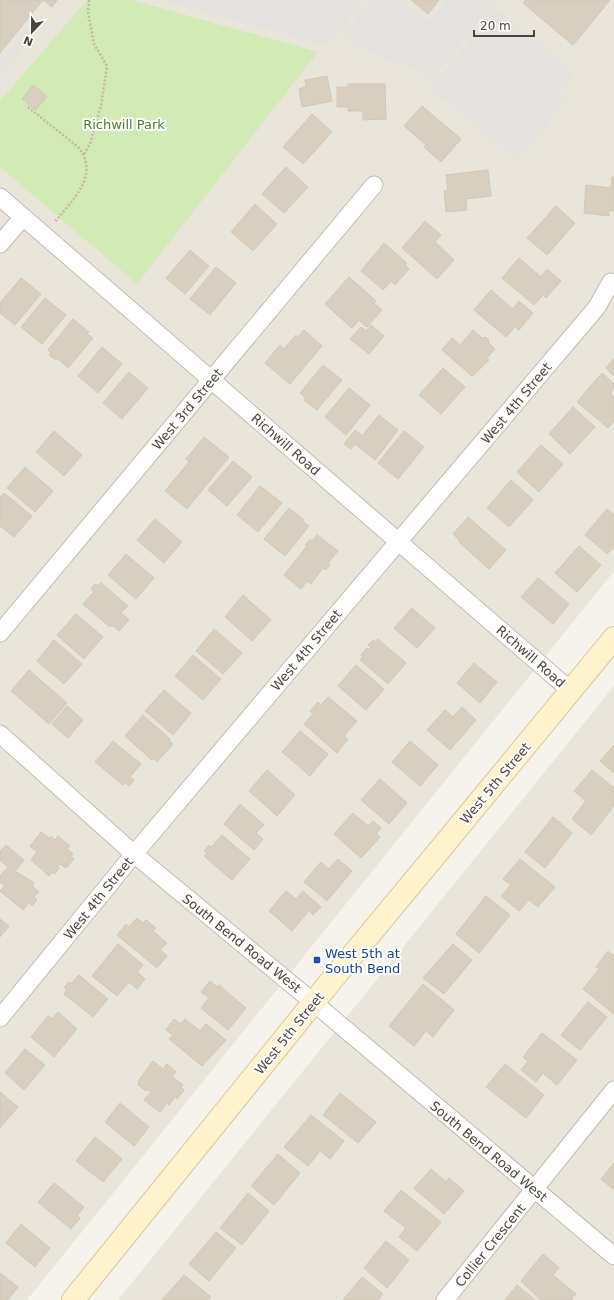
<svg xmlns="http://www.w3.org/2000/svg" width="614" height="1300" font-family="'DejaVu Sans',sans-serif">
<rect width="100%" height="100%" fill="#f6f3ec"/>
<!-- residential -->
<g fill="#eae5da">
<polygon points="0,0 614,0 614,571 27,1300 0,1300"/>
<polygon points="614,686 614,1300 118,1300"/>
</g>
<!-- green -->
<polygon fill="#d2eab5" points="87,0 132,0 318,52 137,284 0,167 0,101"/>
<!-- parking -->
<g fill="#e5e3e0">
<polygon points="160,0 351,0 359,7 328,46"/>
<polygon points="372,0 399,0 428,23 447,0 496,0 430,81 411,66 387,60 369,52 344,34"/>
<polygon points="496,9 574,73 560,91 569,98 518,160 430,89"/>
<polygon points="37,16 40,27 0,77 0,61"/>
</g>
<!-- building -->
<g fill="#d8cfc1" stroke="#d3c7b4">
<polygon points="0,0 43,0 0,53"/>
<polygon points="43,0 57,0 52,7"/>
<polygon points="411,0 439,0 428,14"/>
<polygon points="525,0 610,0 573,45 523,3"/>
<polygon points="327,76 332,101 302,107 299,89 306,87 305,80"/>
<polygon points="348,84 385,84 386,119 363,120 363,111 348,111 348,107 337,107 337,87 348,87"/>
<polygon points="33,85 47,96 36,110 22,99"/>
<polygon points="422,106 461,139 441,162 424,147 426,145 404,126"/>
<polygon points="312,114 332,132 303,164 283,147"/>
<polygon points="286,167 308,187 284,213 262,194"/>
<polygon points="488,170 491,196 466,199 467,210 446,212 444,191 448,191 446,175"/>
<polygon points="612,177 614,177 614,211 609,211 609,216 584,213 586,185 611,188"/>
<polygon points="255,204 277,224 253,251 231,232"/>
<polygon points="556,206 575,223 547,255 527,238"/>
<polygon points="425,221 441,235 435,242 454,260 437,279 402,248"/>
<polygon points="384,243 407,263 405,265 409,269 395,285 391,281 383,290 361,271"/>
<polygon points="190,250 209,266 185,294 166,278"/>
<polygon points="519,258 541,277 547,269 561,281 546,298 543,295 534,305 502,278"/>
<polygon points="216,267 236,283 210,315 190,299"/>
<polygon points="349,277 376,301 374,303 382,310 367,327 359,320 352,328 325,304"/>
<polygon points="21,278 41,294 15,325 0,313 0,303"/>
<polygon points="491,290 513,309 519,301 533,313 519,330 515,327 506,337 474,310"/>
<polygon points="45,298 66,315 42,344 21,327"/>
<polygon points="73,319 89,332 87,334 93,338 68,368 57,358 56,360 49,355 51,353 48,350"/>
<polygon points="371,325 384,336 369,354 350,339 361,327 366,331"/>
<polygon points="304,330 322,346 290,384 265,363 280,345 284,349 296,335 298,337"/>
<polygon points="473,330 482,338 486,337 489,340 488,342 495,349 487,358 489,360 485,364 483,363 483,366 472,376 442,350 452,338 460,345"/>
<polygon points="102,347 122,364 98,393 78,376"/>
<polygon points="614,358 614,376 606,368"/>
<polygon points="323,365 342,380 317,410 304,400 306,398 300,393"/>
<polygon points="443,368 465,387 441,414 419,395"/>
<polygon points="129,372 148,388 122,419 103,403"/>
<polygon points="602,373 614,384 614,388 610,393 614,397 614,421 608,428 577,402"/>
<polygon points="349,388 370,405 346,435 325,417"/>
<polygon points="573,407 595,427 570,454 549,434"/>
<polygon points="379,415 398,430 375,460 355,444 351,449 344,444 355,430 362,436"/>
<polygon points="54,431 82,455 64,476 36,452"/>
<polygon points="404,431 424,447 398,479 378,463"/>
<polygon points="204,437 229,457 187,509 165,491 189,462 186,459"/>
<polygon points="541,445 563,464 539,492 517,472"/>
<polygon points="233,461 252,477 227,506 208,490"/>
<polygon points="25,467 53,491 35,512 7,488"/>
<polygon points="511,480 533,500 509,527 487,508"/>
<polygon points="260,486 282,503 258,532 237,515"/>
<polygon points="4,493 32,516 14,537 0,526 0,497"/>
<polygon points="289,508 304,520 303,522 309,526 285,556 264,539"/>
<polygon points="607,509 614,515 614,547 607,554 585,535"/>
<polygon points="468,517 506,550 489,569 459,542 460,541 453,534"/>
<polygon points="155,519 182,542 164,563 137,540"/>
<polygon points="317,535 338,551 328,563 330,565 326,570 323,568 311,584 307,581 301,589 284,575 307,546 305,545 310,539 312,541"/>
<polygon points="579,546 601,565 577,592 555,573"/>
<polygon points="126,554 154,578 136,599 108,575"/>
<polygon points="538,578 569,604 553,624 521,597"/>
<polygon points="101,583 128,606 121,613 129,620 119,631 112,625 110,627 83,604 94,592 91,589 95,584 98,586"/>
<polygon points="243,595 271,620 252,641 225,617"/>
<polygon points="412,608 435,628 417,648 394,628"/>
<polygon points="76,614 103,637 84,659 57,635"/>
<polygon points="214,629 242,653 223,674 196,651"/>
<polygon points="378,639 406,663 388,684 360,660 363,657 361,655 367,648 370,650 371,647 368,645 373,640 376,642"/>
<polygon points="54,640 82,664 64,684 37,661"/>
<polygon points="193,655 221,679 203,700 175,676"/>
<polygon points="474,663 497,682 480,703 457,683"/>
<polygon points="356,665 384,689 366,710 338,686"/>
<polygon points="29,670 67,703 49,724 11,691"/>
<polygon points="164,690 191,713 173,735 145,711"/>
<polygon points="328,697 357,721 344,736 348,739 337,753 304,724 313,714 310,711 318,702 321,705"/>
<polygon points="67,706 83,720 68,738 52,724"/>
<polygon points="462,707 476,720 450,750 427,730 445,710 453,717"/>
<polygon points="143,715 170,739 169,741 173,744 157,762 154,758 152,760 125,736"/>
<polygon points="300,731 328,754 310,776 282,752"/>
<polygon points="113,741 141,764 130,777 134,780 129,786 125,783 123,785 95,762"/>
<polygon points="410,741 438,765 420,786 392,762"/>
<polygon points="614,745 614,773 600,761"/>
<polygon points="267,770 295,795 277,816 249,791"/>
<polygon points="592,770 614,788 614,806 591,835 572,819 586,801 574,791"/>
<polygon points="380,779 407,803 389,824 361,800"/>
<polygon points="240,804 264,825 256,833 263,839 254,850 224,824"/>
<polygon points="353,813 368,826 373,821 381,828 376,834 380,837 361,858 334,834"/>
<polygon points="553,817 572,833 545,868 525,852"/>
<polygon points="41,832 49,838 51,836 55,840 58,836 70,846 67,849 73,854 70,856 74,859 66,868 60,864 57,867 59,868 55,874 53,872 49,876 31,860 37,852 30,846"/>
<polygon points="222,835 250,859 232,880 204,856 207,853 204,851 209,845 211,847"/>
<polygon points="6,845 24,860 15,871 33,882 33,887 39,892 34,897 37,900 32,906 29,903 23,910 0,891 5,886 0,882 0,876 8,867 0,860 0,851"/>
<polygon points="338,859 352,871 327,901 304,882 321,862 329,869"/>
<polygon points="520,859 555,887 538,907 529,900 519,911 501,896 511,885 503,879"/>
<polygon points="286,891 296,899 303,891 321,907 313,915 309,911 292,931 269,911"/>
<polygon points="486,896 510,915 479,953 456,934"/>
<polygon points="137,918 143,923 146,920 156,928 153,931 167,943 160,950 167,956 157,968 117,935 126,924 129,927"/>
<polygon points="0,919 9,926 0,937"/>
<polygon points="118,944 143,965 137,972 145,979 137,989 129,982 117,996 92,976"/>
<polygon points="453,944 472,960 444,994 423,978"/>
<polygon points="608,951 614,956 614,1014 583,989 599,969 596,967"/>
<polygon points="79,975 108,999 93,1017 64,994 67,989 64,987 69,982 71,984"/>
<polygon points="210,981 217,987 219,985 246,1008 228,1030 201,1008 209,998 201,992"/>
<polygon points="423,984 454,1010 433,1037 426,1031 414,1046 389,1026"/>
<polygon points="588,1002 607,1017 580,1050 561,1035"/>
<polygon points="58,1012 77,1029 54,1057 31,1037 48,1016 52,1019"/>
<polygon points="174,1019 181,1024 185,1019 200,1031 206,1024 226,1040 202,1066 169,1039 173,1035 166,1030"/>
<polygon points="542,1033 577,1060 557,1085 543,1073 536,1082 521,1070 528,1061 523,1057"/>
<polygon points="25,1049 45,1065 24,1090 5,1073"/>
<polygon points="153,1061 163,1069 167,1064 176,1072 172,1077 183,1085 181,1087 184,1090 177,1099 175,1097 169,1105 167,1103 160,1112 144,1100 151,1092 147,1089 146,1091 138,1085 139,1082 138,1081"/>
<polygon points="505,1064 544,1095 526,1118 486,1087"/>
<polygon points="0,1092 18,1107 0,1128"/>
<polygon points="340,1093 376,1122 358,1143 323,1115"/>
<polygon points="120,1103 149,1127 134,1146 105,1122"/>
<polygon points="311,1115 344,1141 330,1159 320,1151 308,1166 284,1147"/>
<polygon points="95,1137 122,1159 103,1182 76,1161"/>
<polygon points="278,1154 300,1173 274,1205 251,1186"/>
<polygon points="614,1163 614,1190 601,1179"/>
<polygon points="431,1169 446,1182 449,1178 464,1191 444,1214 414,1188"/>
<polygon points="54,1183 84,1207 77,1216 80,1218 71,1229 38,1202"/>
<polygon points="401,1190 441,1222 417,1251 399,1237 406,1228 384,1211"/>
<polygon points="248,1193 269,1211 242,1245 220,1228"/>
<polygon points="21,1224 50,1248 35,1267 6,1243"/>
<polygon points="216,1232 236,1248 209,1281 189,1264"/>
<polygon points="386,1241 409,1260 387,1288 364,1268"/>
<polygon points="543,1254 559,1268 553,1275 576,1294 571,1299 573,1300 541,1300 521,1281"/>
<polygon points="0,1273 18,1287 8,1300 0,1300"/>
<polygon points="184,1275 211,1297 208,1300 162,1300"/>
<polygon points="362,1277 383,1294 378,1300 343,1300"/>
<polygon points="517,1285 535,1300 505,1300"/>
</g>
<g fill="none" stroke-linecap="round" stroke-linejoin="round">
<!-- street casing -->
<g stroke="#c2bbae" stroke-width="19">
<g id="street">
<polyline points="0,197 571,691"/>
<polyline points="0,244 23,217"/>
<polyline points="0,633 374,185"/>
<polyline points="0,734 134,854 313,1002 614,1256"/>
<polyline points="0,1018 134,854 597,307 611,282"/>
<polyline points="445,1300 614,1090"/>
</g>
</g>
<!-- secondary casing -->
<g stroke="#d6c79b" stroke-width="24">
<polyline id="secondary" points="73,1300 326,987 447,841 614,638"/>
</g>
<!-- path -->
<g stroke="#c4b79f" stroke-width="2.5" stroke-dasharray="2 2" stroke-linecap="butt">
<path d="M 28,107 L 79,148 C 100,176 72,200 55,222"/>
<polyline points="84,154 90,144 101,106 107,66 94,44 88,12 89,0"/>
</g>
<!-- street -->
<use href="#street" stroke="#fff" stroke-width="17"/>
<!-- secondary -->
<use href="#secondary" stroke="#fff3cd" stroke-width="22"/>
</g>
<!-- markers -->
<rect fill="#1a4fb4" stroke="#fff" stroke-width="1.5" x="313" y="956" width="8" height="8" rx="2"/>
<g text-anchor="middle" stroke-width="4" stroke-linejoin="round" paint-order="stroke">
<!-- park labels -->
<g font-size="13" fill="#4a7f2a" stroke="#fff">
<text x="124" y="129">Richwill Park</text>
</g>
<!-- street labels -->
<g font-size="13" fill="#4b4439" stroke="#fff">
<text transform="translate(516 403) rotate(-50)" y="5">West 4th Street</text>
<text transform="translate(187 409) rotate(-50)" y="5">West 3rd Street</text>
<text transform="translate(286 444) rotate(41)" y="5">Richwill Road</text>
<text transform="translate(306 650) rotate(-50)" y="5">West 4th Street</text>
<text transform="translate(531 656) rotate(41)" y="5">Richwill Road</text>
<text transform="translate(495 783) rotate(-50)" y="5">West 5th Street</text>
<text transform="translate(98 898) rotate(-51)" y="5">West 4th Street</text>
<text transform="translate(242 943) rotate(39)" y="5">South Bend Road West</text>
<text transform="translate(289 1033) rotate(-51)" y="5">West 5th Street</text>
<text transform="translate(489 1151) rotate(40)" y="5">South Bend Road West</text>
<text transform="translate(490 1245) rotate(-51)" y="5">Collier Crescent</text>
</g>
<!-- transit labels -->
<g font-size="13" fill="#164399" stroke="#fff" text-anchor="start">
<text x="325" y="958">West 5th at<tspan x="325" dy="15">South Bend</tspan></text>
</g>
</g>
<!-- north arrow -->
<g transform="translate(32 32) rotate(202)" stroke="#ffffff" stroke-width="3" paint-order="stroke">
<path d="M0-3L7 15L0 10L-7 15Z" fill="#4b4439"/>
<text y="-6" font-size="11" font-weight="bold" text-anchor="middle" fill="#4b4439">N</text>
</g>
<!-- scale -->
<path d="M474 30v6h60v-6" fill="none" stroke="#4b4439" stroke-width="2"/>
<text x="480" y="30" font-size="12" fill="#4b4439" stroke="#ffffff" stroke-width="3" paint-order="stroke">20 m</text>
</svg>
